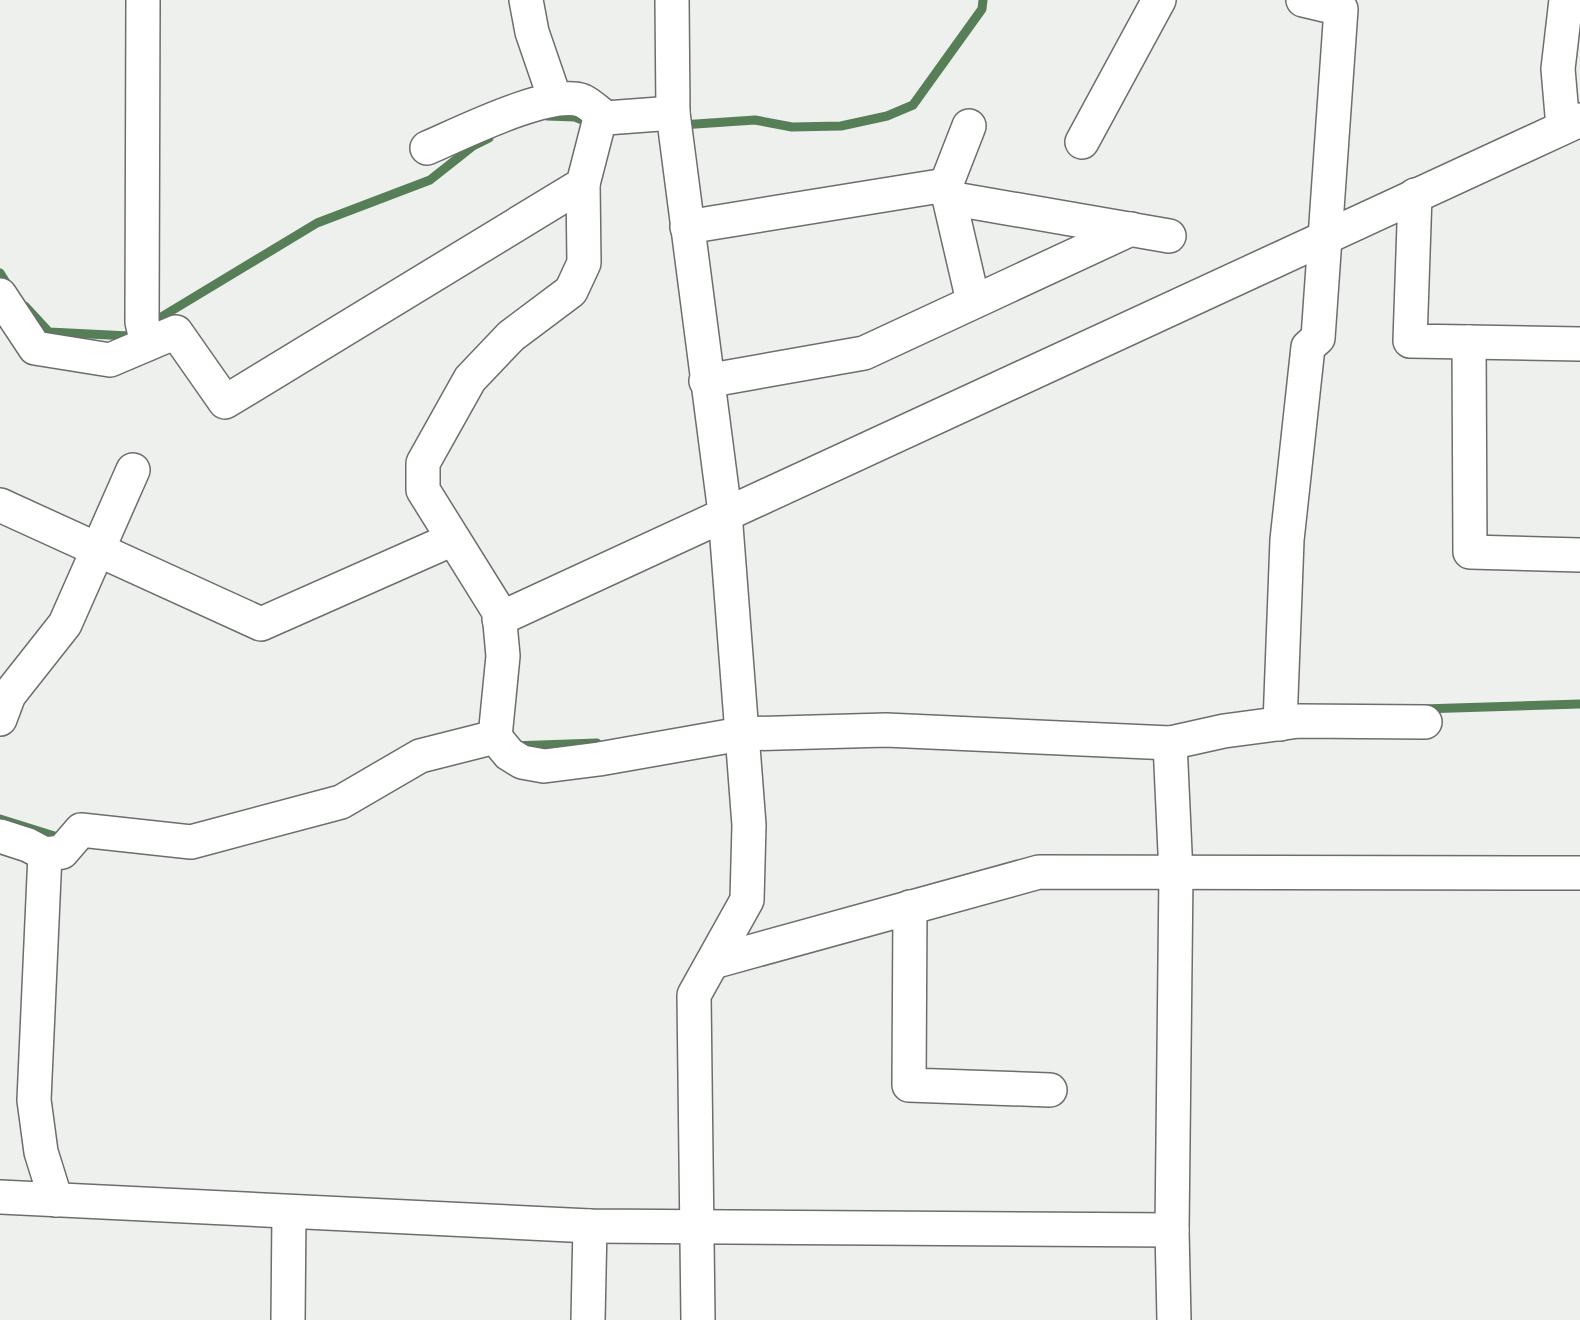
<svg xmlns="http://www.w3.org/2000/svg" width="1580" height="1320" font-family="'Roboto Condensed',sans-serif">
<rect width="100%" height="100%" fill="#edf0ed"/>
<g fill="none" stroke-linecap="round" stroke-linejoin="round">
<!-- stream -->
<g stroke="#567f58" stroke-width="9">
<polyline points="547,116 575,117 592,124"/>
<polyline points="681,125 755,120 792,127 841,126 887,116 913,105 982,9 983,0"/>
<polyline points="0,273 10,289"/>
<polyline points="25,306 49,332 129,336 134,333"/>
<polyline points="148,325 317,223 430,180 473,146 489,138"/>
<polyline points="1422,709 1580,704"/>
<polyline points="512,746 597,743"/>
<polyline points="0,819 64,839"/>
</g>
<!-- street casing -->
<g stroke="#6b6e6b" stroke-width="36">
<g id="street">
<polyline points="143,0 142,322 147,344"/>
<polyline points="526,0 532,32 555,99"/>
<polyline points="672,0 673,113 725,513 749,825 747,900 694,995 698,1320"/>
<polyline points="1563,127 1558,69 1566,0"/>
<polyline points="1082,142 1159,0"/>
<path d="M 427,148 C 460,134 550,88 583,101 C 591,105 599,113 606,118"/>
<polyline points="946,185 969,126"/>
<polyline points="1415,195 1410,341 1580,344"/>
<polyline points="949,198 1169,236"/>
<polyline points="687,227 946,185 973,301"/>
<polyline points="0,295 35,348 110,360 176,332 225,402 583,184 599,122 606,118 673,113"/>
<polyline points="1469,342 1470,552 1580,555"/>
<polyline points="706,381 864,353 1131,229"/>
<polyline points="0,505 261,624 453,539"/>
<polyline points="499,619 1580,120"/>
<polyline points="0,719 9,695 65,624 133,470"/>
<polyline points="1280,724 1287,540 1308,347 1318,338 1341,9 1303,0"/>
<polyline points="495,737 509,754 522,762 544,766 599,759 741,734 886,730 1170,743 1224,731 1299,721 1425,722"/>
<polyline points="1170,743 1176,874 1172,1230 1174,1320"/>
<polyline points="0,836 28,845 45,854 34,1100 41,1152 56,1200"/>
<polyline points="45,854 62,852 81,830 191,842 341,802 420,756 495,737 503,656 499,612 423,490 423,463 470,379 511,336 571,291 584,263 583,184"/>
<polyline points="910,907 909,1085 1050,1090"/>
<polyline points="713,962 1039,872 1580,873"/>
<polyline points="0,1197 590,1226 1172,1230"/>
<polyline points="288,1320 289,1213"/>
<polyline points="588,1320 590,1226"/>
</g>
</g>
<!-- street -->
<use href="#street" stroke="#fff" stroke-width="33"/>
</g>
</svg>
